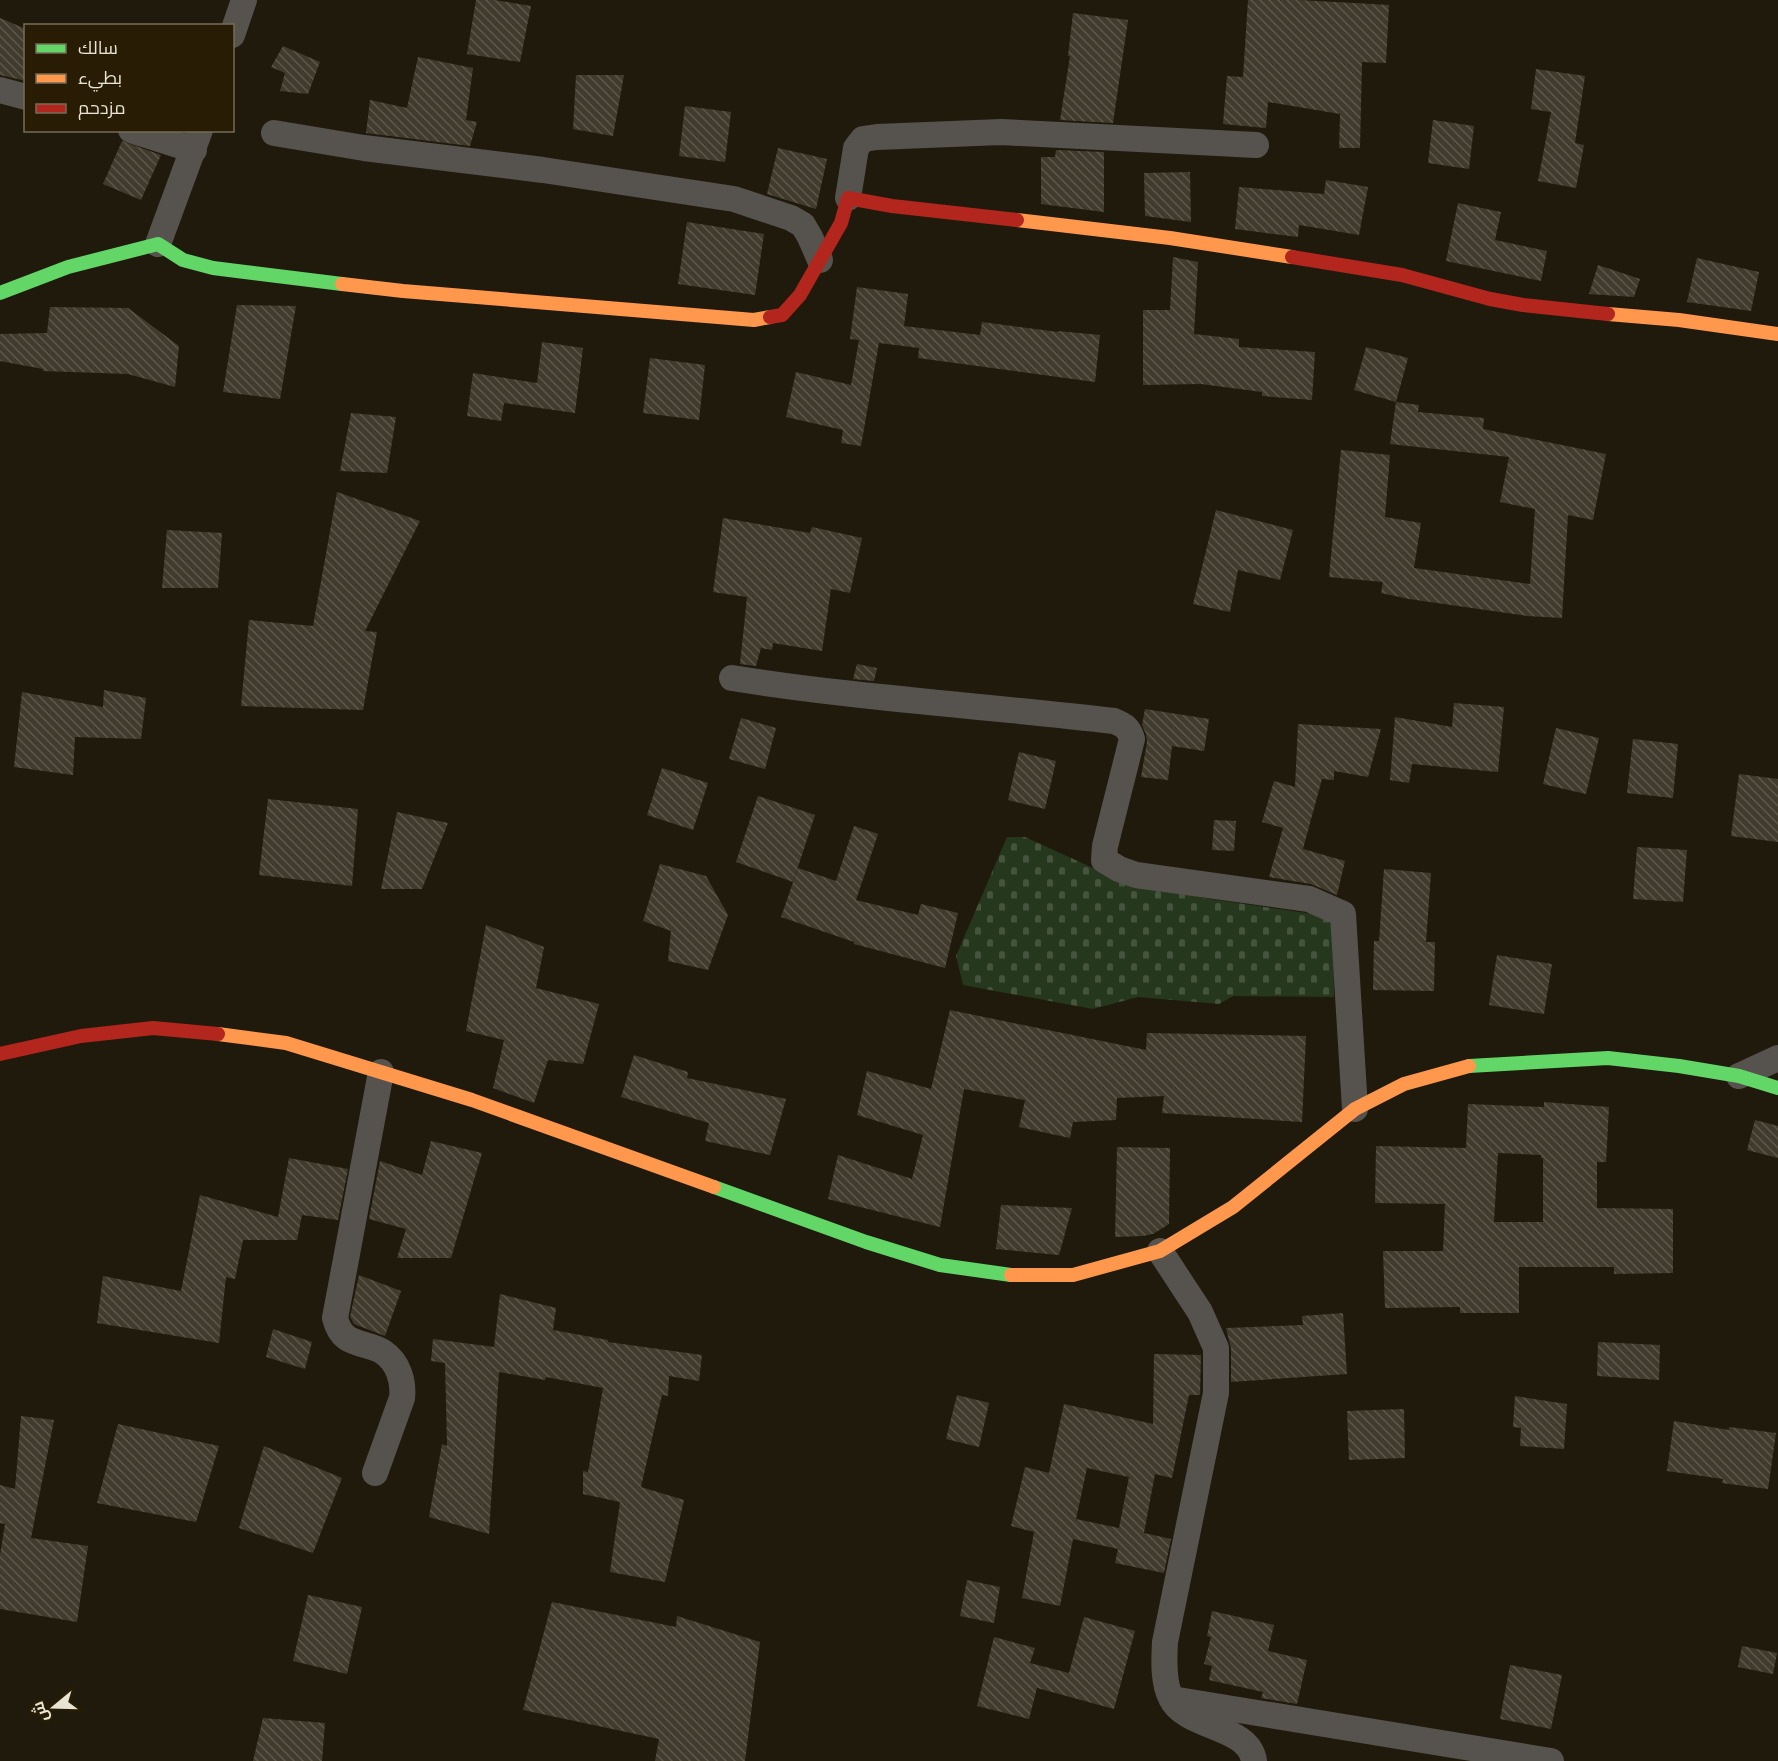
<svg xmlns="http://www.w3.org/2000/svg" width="1778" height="1761" font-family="Overpass,Cairo,sans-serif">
<defs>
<pattern id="cemetery-stones" width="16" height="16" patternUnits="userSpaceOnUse" patternTransform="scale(1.5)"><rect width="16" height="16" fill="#25371c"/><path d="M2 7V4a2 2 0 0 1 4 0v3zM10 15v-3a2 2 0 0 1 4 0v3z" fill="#45543c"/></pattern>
<pattern id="building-back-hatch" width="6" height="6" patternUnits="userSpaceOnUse" patternTransform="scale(1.5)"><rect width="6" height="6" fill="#403b2d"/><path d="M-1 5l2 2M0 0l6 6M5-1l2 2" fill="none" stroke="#5c574b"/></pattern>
</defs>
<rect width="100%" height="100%" fill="#201a0c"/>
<!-- cemetery -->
<polygon fill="url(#cemetery-stones)" points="1007,837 1025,837 1104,873 1203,898 1333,917 1334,997 1233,996 1219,1004 1138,997 1093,1009 963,985 956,956"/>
<!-- building -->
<g fill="url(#building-back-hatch)" fill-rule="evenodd">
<polygon points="476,0 494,0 531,6 520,62 467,54"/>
<polygon points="1248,0 1299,0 1389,5 1386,63 1362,62 1360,148 1339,148 1340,114 1268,102 1266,128 1223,124 1227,76 1243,77"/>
<polygon points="1073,13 1128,20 1113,123 1060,120 1070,56 1068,56"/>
<polygon points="0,18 26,29 26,81 0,75"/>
<polygon points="283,46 320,62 308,94 280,91 285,73 271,67"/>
<polygon points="418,57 473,68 466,120 477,122 470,146 366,133 370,100 407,108"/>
<polygon points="1536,69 1585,76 1575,143 1584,145 1576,188 1538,181 1551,112 1531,109"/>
<polygon points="576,75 624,75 613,136 573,129"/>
<polygon points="685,106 731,112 725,162 679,156"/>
<polygon points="1433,120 1474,126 1469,169 1428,163"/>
<polygon points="122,141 161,155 141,200 103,184"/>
<polygon points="778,148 827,159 816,209 767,194"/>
<polygon points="1056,150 1104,152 1104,212 1041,204 1041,157 1055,157"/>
<polygon points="1190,172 1191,222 1145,216 1144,173"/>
<polygon points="1326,180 1368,187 1359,235 1299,225 1298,237 1235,229 1239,187 1324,194"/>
<polygon points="1458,203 1501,212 1495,240 1547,251 1541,281 1446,261"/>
<polygon points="687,222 764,234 755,295 678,284"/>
<polygon points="1173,257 1198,262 1194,334 1239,339 1239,347 1315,352 1312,400 1262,396 1262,392 1201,384 1143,385 1143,310 1170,310"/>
<polygon points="1697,258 1759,272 1751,311 1687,302"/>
<polygon points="1598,265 1640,279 1634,297 1589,294"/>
<polygon points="857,287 908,294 904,326 980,335 982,322 1058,332 1058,331 1100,335 1095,382 918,358 919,348 879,343 861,446 841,443 843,430 786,417 796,372 851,385 859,340 850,339"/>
<polygon points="237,305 296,306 280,399 223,392"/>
<polygon points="50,307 128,308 179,346 175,387 128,374 43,371 43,369 0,361 0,334 47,333"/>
<polygon points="542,342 583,348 575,413 504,403 501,421 467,416 473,373 537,383"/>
<polygon points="1366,347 1408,358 1396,402 1354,390"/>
<polygon points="650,358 705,365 699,420 643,413"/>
<polygon points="1396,402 1419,405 1418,412 1484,418 1483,429 1606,454 1593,520 1568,515 1562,618 1527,616 1409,599 1381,593 1383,582 1329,577 1341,450 1390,455 1385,517 1421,523 1414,568 1530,584 1535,509 1500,502 1509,457 1390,444"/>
<polygon points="351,413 396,417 387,473 340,471"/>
<polygon points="337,492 420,521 365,631 377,632 363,710 241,706 249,620 313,626"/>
<polygon points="1216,510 1293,530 1280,580 1238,570 1230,612 1193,604"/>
<polygon points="723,518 810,533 812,527 862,538 850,593 831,589 822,651 773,643 772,650 761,648 756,666 740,664 747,597 713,592"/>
<polygon points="167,530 222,533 218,588 162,588"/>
<polygon points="857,664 877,668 874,681 853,679"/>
<polygon points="104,690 146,698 141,739 75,737 73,775 14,767 22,692 103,707"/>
<polygon points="1454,703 1504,707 1498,772 1412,764 1409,783 1390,780 1395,717 1452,727"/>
<polygon points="1145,709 1209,719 1204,751 1172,746 1168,780 1141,777 1147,742 1146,734 1142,725"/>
<polygon points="741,718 776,728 765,769 729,759"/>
<polygon points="1298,724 1381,729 1368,777 1334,771 1334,780 1322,779 1303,849 1345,861 1337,895 1311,884 1269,877 1283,828 1262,822 1274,781 1295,787"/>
<polygon points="1556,728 1599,738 1586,794 1543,784"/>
<polygon points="1633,739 1678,744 1673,798 1627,793"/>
<polygon points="1019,752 1056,761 1045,809 1008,800"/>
<polygon points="662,768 708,783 693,830 647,815"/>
<polygon points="1739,774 1778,779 1778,842 1731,836"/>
<polygon points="758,796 815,815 793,882 736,862"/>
<polygon points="268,799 358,809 352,886 259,875"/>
<polygon points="397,812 448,823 422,889 381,889"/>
<polygon points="1214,820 1236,821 1234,851 1212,850"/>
<polygon points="854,826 878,834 856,900 918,915 921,904 958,913 945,968 854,944 854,942 781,917 798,868 836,881"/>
<polygon points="1637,847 1687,850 1683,902 1633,899"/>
<polygon points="660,864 706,876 728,915 708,970 668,961 671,931 643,921"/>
<polygon points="1384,869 1431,873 1426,942 1435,942 1434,991 1373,990 1374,941 1379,941"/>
<polygon points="486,925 544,947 536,988 599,1004 583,1064 548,1060 534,1103 493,1088 504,1040 466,1031"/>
<polygon points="1497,955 1552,964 1544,1014 1489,1005"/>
<polygon points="950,1010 1146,1050 1147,1033 1306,1036 1302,1122 1162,1113 1164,1096 1117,1098 1116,1120 1073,1122 1070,1138 1019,1127 1025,1100 964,1089 940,1227 828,1199 838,1155 912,1179 923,1135 857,1115 867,1071 931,1089"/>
<polygon points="634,1055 688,1072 687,1078 786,1099 770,1155 705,1141 709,1123 621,1097"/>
<path d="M 1544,1102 L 1609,1107 L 1606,1162 L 1597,1162 L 1597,1208 L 1673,1209 L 1673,1273 L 1614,1274 L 1614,1267 L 1519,1267 L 1519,1313 L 1460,1313 L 1460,1307 L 1385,1308 L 1383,1251 L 1443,1251 L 1445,1204 L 1375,1203 L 1376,1146 L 1466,1148 L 1468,1104 L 1544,1107 ZM 1498,1153 L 1541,1155 L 1541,1158 L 1543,1158 L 1543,1222 L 1494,1222 Z"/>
<polygon points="1755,1120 1778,1126 1778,1158 1747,1150"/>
<polygon points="431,1141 482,1153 451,1258 397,1258 406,1229 369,1219 380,1161 422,1175"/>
<polygon points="1117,1147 1170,1148 1169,1224 1153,1234 1143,1236 1115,1237"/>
<polygon points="289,1158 348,1169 338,1220 302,1215 297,1240 243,1240 235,1279 226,1277 219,1343 97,1323 103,1276 181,1291 200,1195 278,1217"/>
<polygon points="1001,1205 1072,1208 1059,1255 996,1249"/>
<polygon points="359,1275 401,1291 385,1336 354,1324 352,1320 350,1317"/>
<polygon points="500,1294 556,1308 553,1330 608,1340 608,1342 702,1355 699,1381 669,1376 668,1396 662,1395 641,1487 684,1500 665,1582 610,1572 620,1502 583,1494 583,1471 588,1472 603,1388 546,1377 545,1380 499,1372 489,1534 429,1517 442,1444 447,1446 445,1363 431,1361 433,1339 494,1347"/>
<polygon points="1343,1313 1347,1374 1231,1382 1231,1348 1226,1328 1303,1325 1302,1316"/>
<polygon points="273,1329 312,1342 305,1369 266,1357"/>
<polygon points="1598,1342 1660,1345 1659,1380 1597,1376"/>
<path d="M 1154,1354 L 1201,1355 L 1200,1395 L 1189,1395 L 1172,1478 L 1155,1474 L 1144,1533 L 1171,1539 L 1164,1573 L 1115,1563 L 1118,1549 L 1073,1539 L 1060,1606 L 1022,1598 L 1034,1532 L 1011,1526 L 1025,1467 L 1049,1473 L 1064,1404 L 1153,1424 ZM 1087,1468 L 1129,1477 L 1119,1528 L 1076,1519 Z"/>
<polygon points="957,1395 989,1403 979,1447 946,1439"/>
<polygon points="1515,1396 1567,1404 1564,1449 1520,1446 1521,1428 1513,1427"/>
<polygon points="1404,1409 1405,1458 1349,1460 1347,1411"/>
<polygon points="21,1416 54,1420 31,1538 88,1546 77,1622 0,1609 0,1555 5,1524 0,1523 0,1485 15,1489"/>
<polygon points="1674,1421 1729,1430 1729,1427 1776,1433 1768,1489 1722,1483 1723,1479 1667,1471"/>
<polygon points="118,1424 219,1446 196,1522 97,1503"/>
<polygon points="264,1446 342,1478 313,1553 239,1528"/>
<polygon points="967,1580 1000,1587 994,1623 960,1616"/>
<polygon points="308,1595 362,1607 347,1674 293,1661"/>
<polygon points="552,1602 676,1627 677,1616 760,1642 745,1761 655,1761 659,1739 523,1710"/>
<polygon points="1212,1611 1274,1625 1268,1651 1307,1660 1297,1704 1261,1698 1263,1692 1209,1680 1212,1666 1204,1664 1211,1637 1207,1636"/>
<polygon points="1084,1617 1135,1631 1114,1709 1037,1688 1029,1719 977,1706 994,1637 1035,1648 1030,1663 1069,1673"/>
<polygon points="1742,1646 1777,1653 1773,1674 1738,1667"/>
<polygon points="1510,1665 1562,1675 1551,1729 1500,1719"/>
<polygon points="263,1718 325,1723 322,1761 253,1761"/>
</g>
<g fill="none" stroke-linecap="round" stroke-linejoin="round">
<!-- street -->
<g stroke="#56524e" stroke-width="26">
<polyline points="232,35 244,0"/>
<polyline points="0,90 26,97"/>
<polyline points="131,130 194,150"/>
<polyline points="274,133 364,148 543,170 734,199 791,218 803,225 810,237 820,260"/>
<polyline points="848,198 856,148 863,139 877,137 1001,132 1256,145"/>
<polyline points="158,244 200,130"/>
<path d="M 732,678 C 858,698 986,706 1114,721 C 1124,725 1129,728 1132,739 L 1105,846 L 1104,860 L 1119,869 L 1136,875 L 1309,899 L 1343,914 L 1355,1109"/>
<polyline points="1739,1076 1778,1058"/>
<path d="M 1160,1251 L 1200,1312 L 1216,1348 L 1216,1393 L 1165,1642 C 1164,1659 1163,1683 1171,1698 C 1186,1729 1249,1725 1254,1761"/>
<path d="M 375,1473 L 402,1398 C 404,1381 398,1362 383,1352 C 372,1345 358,1345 347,1338 C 340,1333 337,1326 335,1318 L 381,1072"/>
<polyline points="1178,1700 1551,1761"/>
</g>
<!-- fast -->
<g stroke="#63d668" stroke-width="14">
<polyline points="0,293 68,267 158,244 183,260 213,268 342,284"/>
<polyline points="1469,1066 1608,1058 1679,1066 1739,1076 1778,1088"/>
<polyline points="714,1187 866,1242 940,1265 1011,1275"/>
</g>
<!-- slow -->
<g stroke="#ff974d" stroke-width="14">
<polyline points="1017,220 1170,238 1292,257"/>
<polyline points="342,284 403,291 754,320 770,317"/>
<polyline points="1608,314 1679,320 1778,334"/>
<polyline points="218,1034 286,1043 472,1100 714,1187"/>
<polyline points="1011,1275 1073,1275 1160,1251 1233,1207 1355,1109 1404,1084 1469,1066"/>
</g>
<!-- jam -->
<g stroke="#b3261e" stroke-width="14">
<polyline points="1292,257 1402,275 1490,299 1523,305 1608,314"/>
<polyline points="770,317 782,315 800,295 841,223 848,198 892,206 1017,220"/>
<polyline points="0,1054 81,1036 153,1028 218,1034"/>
</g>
</g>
<!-- legend -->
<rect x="24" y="24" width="210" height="108" fill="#281d04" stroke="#756c57" stroke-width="1.5"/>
<rect x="36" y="44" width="30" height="9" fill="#63d668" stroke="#756c57" stroke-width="1.5"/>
<text x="78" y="54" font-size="18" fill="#e9e3d4">سالك</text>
<rect x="36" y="74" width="30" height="9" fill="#ff974d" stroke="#756c57" stroke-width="1.5"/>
<text x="78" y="84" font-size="18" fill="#e9e3d4">بطيء</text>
<rect x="36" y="104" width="30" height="9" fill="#b3261e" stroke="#756c57" stroke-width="1.5"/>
<text x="78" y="114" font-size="18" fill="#e9e3d4">مزدحم</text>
<!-- north arrow -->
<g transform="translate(54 1707) rotate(251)" stroke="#281d04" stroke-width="4.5" paint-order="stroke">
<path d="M0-4.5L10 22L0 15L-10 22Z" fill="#e9e3d4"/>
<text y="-9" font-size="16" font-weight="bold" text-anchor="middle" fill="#e9e3d4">ش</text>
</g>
</svg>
